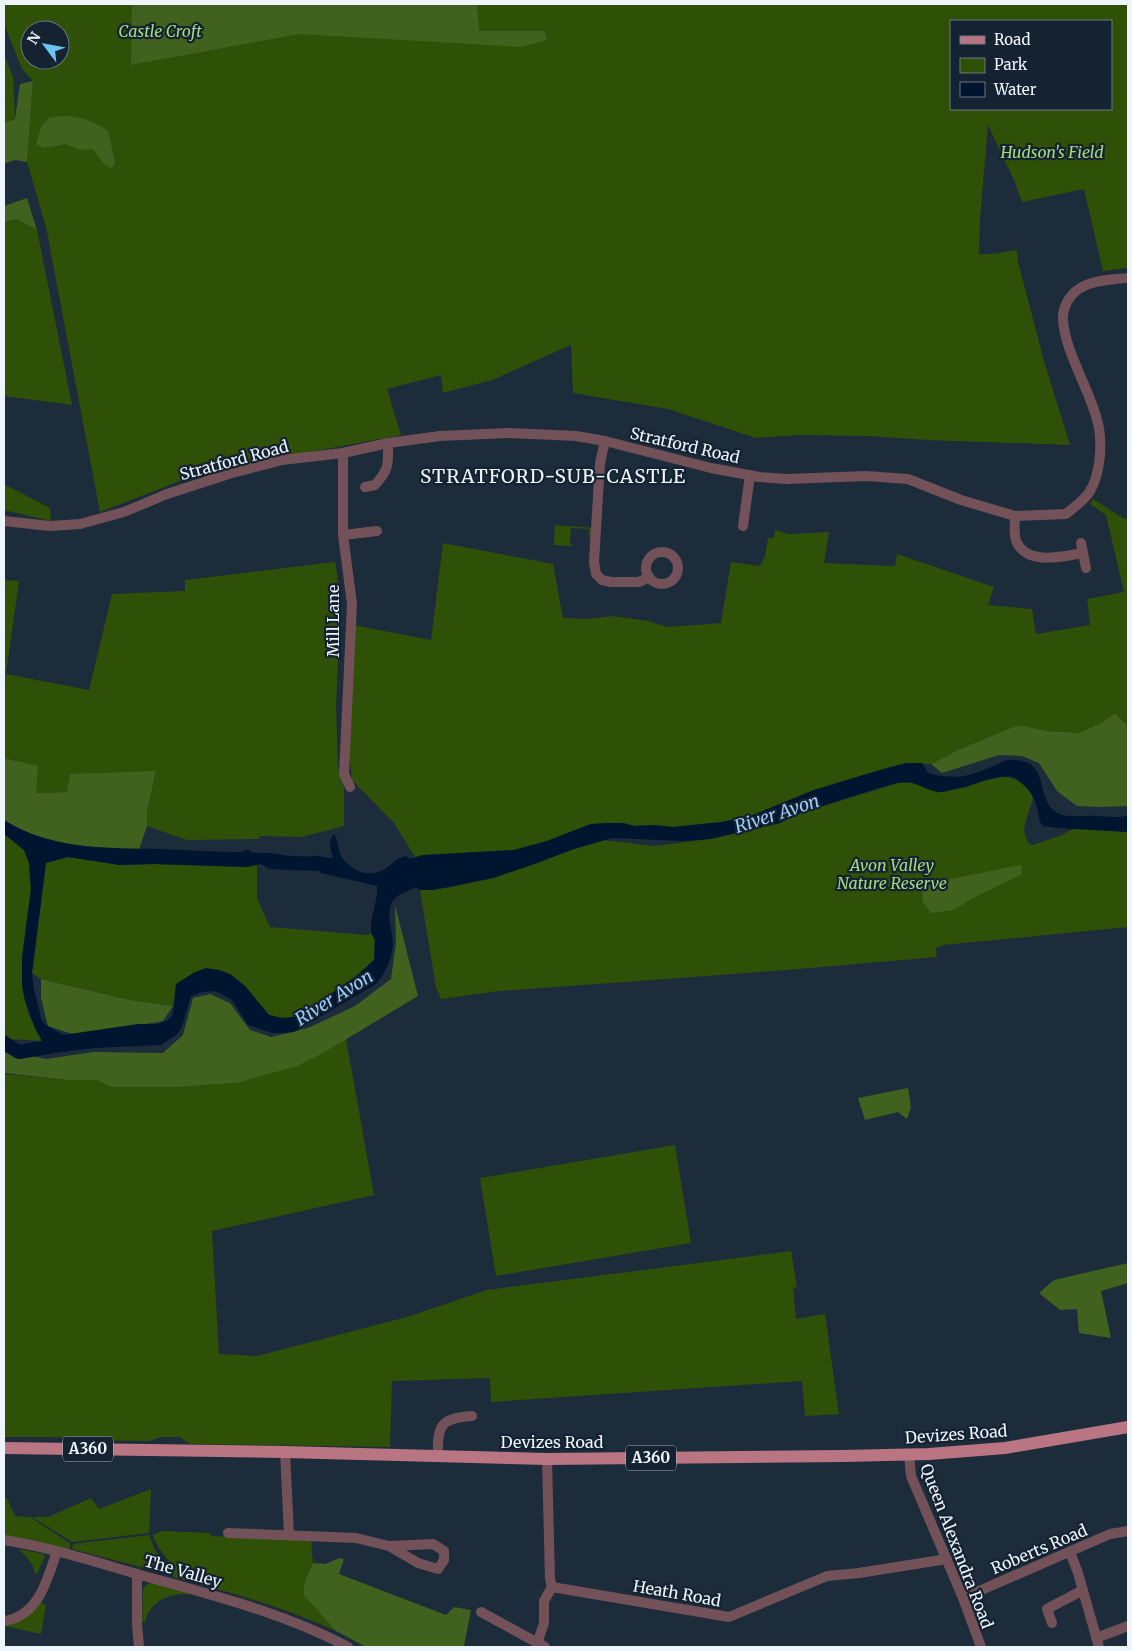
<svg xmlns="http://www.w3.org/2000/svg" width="1132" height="1651" font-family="Merriweather,serif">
<rect width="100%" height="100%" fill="#1d2c3b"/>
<!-- green -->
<g fill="#2f5007" fill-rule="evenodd">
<path d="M 4,4 L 1128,4 L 1128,268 L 1103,271 L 1084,189 L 1022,202 L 1014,180 L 988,125 L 980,219 L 979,254 L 992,254 L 1017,250 L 1018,262 L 1044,361 L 1070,445 L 929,440 L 867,436 L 800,435 L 756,438 L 668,409 L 573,393 L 571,345 L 492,380 L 443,393 L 441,375 L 387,389 L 401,435 L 203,472 L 100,512 L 46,227 L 27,162 L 33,81 L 22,69 L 4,24 ZM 951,21 L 1111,21 L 1111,109 L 951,109 ZM 30,30 L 60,30 L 60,60 L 30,60 Z"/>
<polygon points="4,54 13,77 15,119 4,123"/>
<polygon points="16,219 37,230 72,405 4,396 4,222"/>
<polygon points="4,484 50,508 51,521 4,510"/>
<polygon points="1093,499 1123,518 1128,519 1128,726 1115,713 1101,723 1079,733 1048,731 1018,725 960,749 931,764 906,763 880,770 814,790 753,815 722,822 673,827 653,825 635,826 623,823 591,824 547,841 514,850 424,855 415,857 394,823 352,780 349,753 353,625 431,640 443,543 553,564 563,618 590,619 611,616 648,621 668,627 721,623 731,562 760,566 765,556 768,538 774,538 775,530 789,534 829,532 824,563 895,566 897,554 994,587 988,605 1032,609 1036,634 1090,625 1087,599 1124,592 1106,515 1090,504"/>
<polygon points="555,525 594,528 593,541 589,538 589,529 571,528 570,544 573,545 573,546 554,545"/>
<polygon points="335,562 341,597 336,706 338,768 344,788 344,826 302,837 259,836 259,839 187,840 147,826 147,812 156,772 67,792 36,793 16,760 4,758 4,580 19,581 6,674 89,690 112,594 185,591 185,580"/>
<path d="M 1003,777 C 1016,777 1029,785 1033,798 L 1025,824 L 1024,831 L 1028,843 L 1033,845 L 1062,835 L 1075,828 L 1128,832 L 1128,927 L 943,945 L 936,948 L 937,957 L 787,970 L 500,991 L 441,999 L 436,987 L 420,890 L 447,888 L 493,878 L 537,863 L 571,850 L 602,840 L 655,846 L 710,839 L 780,823 L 795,815 L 898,783 L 918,783 L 925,788 L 964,788 L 986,780 Z"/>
<polygon points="4,834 24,850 29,863 31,889 22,958 22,986 29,1015 42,1041 11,1039 4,1034"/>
<polygon points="68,857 119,865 154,864 247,867 257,865 257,898 270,927 368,935 371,933 375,940 374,960 357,975 306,1011 294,1017 282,1018 269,1015 245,986 230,974 176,984 173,1006 130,1000 41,979 32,973 46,863"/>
<polygon points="346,1039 374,1195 212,1231 219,1354 257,1356 407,1317 487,1290 791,1251 797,1287 793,1288 796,1319 825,1314 839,1414 805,1416 802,1381 491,1402 490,1378 392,1381 390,1447 190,1444 180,1437 161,1437 149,1441 80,1440 59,1437 4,1437 4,1074 67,1080 96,1080 113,1087 178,1087 236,1083 325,1052"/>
<polygon points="675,1145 691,1243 496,1276 480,1178"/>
<polygon points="151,1489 149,1533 72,1542 32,1517 48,1517 91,1498 99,1509"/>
<polygon points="7,1498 15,1516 30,1517 71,1544 69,1550 4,1537 4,1499"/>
<path d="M 163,1531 L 210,1533 L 211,1536 L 311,1540 L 313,1563 L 305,1580 L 303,1593 L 336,1631 C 284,1607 229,1592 173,1577 C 174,1559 156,1551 153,1535 Z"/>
<polygon points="149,1535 156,1552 166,1564 167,1574 72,1549 73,1544"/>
<path d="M 19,1549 L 43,1554 L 45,1556 L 37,1574 L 35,1573 C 33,1562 26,1557 19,1549 Z"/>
<path d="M 153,1582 L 191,1594 C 169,1593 151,1600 145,1622 L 142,1622 L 143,1588 L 146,1585 Z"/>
<path d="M 41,1602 L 46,1605 L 41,1634 L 4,1626 C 21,1621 31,1616 41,1602 Z"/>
</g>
<!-- forest -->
<g fill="#40621e">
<polygon points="132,4 477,4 479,31 544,31 547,40 521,47 299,34 131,65"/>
<polygon points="33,81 27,162 15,160 4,164 4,123 15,119 20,84"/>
<path d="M 66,116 C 82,117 95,122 108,131 L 115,163 L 111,169 L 103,163 L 93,149 L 81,150 L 65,144 L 44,148 L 36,144 L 42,125 L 50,117 Z"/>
<polygon points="27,198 37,230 16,219 4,222 4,206"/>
<polygon points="1115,713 1128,726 1128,806 1100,807 1077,806 1057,791 1039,763 1022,756 999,755 942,773 931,764 960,749 1018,725 1048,731 1079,733 1101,723"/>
<path d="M 4,758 L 38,766 L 36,793 L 67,792 L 70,774 L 156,771 L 147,812 L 147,826 L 139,850 C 91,847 46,847 4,820 Z"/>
<polygon points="1021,865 1022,874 973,898 954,910 931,913 922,901 923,887 936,882"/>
<polygon points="395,905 418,996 325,1052 297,1066 236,1083 178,1087 112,1087 96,1080 67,1080 4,1073 4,1049 6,1051 46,1059 94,1052 163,1053 183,1035 193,998 210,994 230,1003 250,1030 271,1037 308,1028 355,1006 391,979 396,943"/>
<polygon points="41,979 130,1000 173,1006 163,1021 119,1029 75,1035 48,1026 41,998"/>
<polygon points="908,1088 911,1107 907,1119 898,1112 865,1120 858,1098"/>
<polygon points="1128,1263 1128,1283 1101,1291 1111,1338 1079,1333 1077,1309 1060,1310 1039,1293 1054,1280"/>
<polygon points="340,1558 344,1559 339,1574 446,1615 454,1607 471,1610 464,1646 466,1647 366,1647 336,1631 303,1594 305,1580 313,1563 325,1564"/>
</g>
<!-- water -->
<path fill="#001530" d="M 1006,760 C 1054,757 1033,797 1056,812 C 1067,819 1085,815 1098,816 C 1108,816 1118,819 1128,815 L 1128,832 L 1057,828 L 1043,826 C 1038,820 1039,815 1037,808 C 1034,794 1026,786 1015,778 C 1003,771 970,787 956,789 C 950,790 943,793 937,792 C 922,789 914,779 897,783 C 863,792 829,804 795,815 L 780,823 L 710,839 L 683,841 L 612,838 L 571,850 L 537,863 L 493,878 L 433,890 L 420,890 L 415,887 C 408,892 398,893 393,901 C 385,914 393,931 393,944 C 392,960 386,972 376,984 L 294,1032 L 282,1033 L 272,1033 L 248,1025 L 232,1000 L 220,993 L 212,991 L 203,992 L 191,996 L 181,1029 L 176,1035 L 161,1045 L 95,1048 L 53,1053 L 42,1041 L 35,1028 L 25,1001 L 22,986 L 22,958 L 31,889 L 29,863 L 24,850 L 4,834 L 4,820 C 51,850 107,848 161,849 C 188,850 215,852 242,852 L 248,849 L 251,852 C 264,854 278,851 290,858 L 290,863 L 269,867 L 260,864 L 247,867 L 154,864 L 120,865 L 68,857 L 46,863 L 32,973 L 34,990 L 42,1021 L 46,1025 L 63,1035 L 138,1024 L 158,1024 L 168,1020 L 172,1016 L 174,1007 L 176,984 L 195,972 L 206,968 L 219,970 L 230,974 L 245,986 L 269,1015 L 282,1018 L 294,1017 L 306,1011 L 357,976 L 374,960 L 375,940 L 371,933 L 371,923 L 377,895 L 377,886 L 321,873 L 311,864 L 302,865 L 302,857 C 308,858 310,856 315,856 C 320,855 327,859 333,858 C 331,849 327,842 334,834 C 339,841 337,849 341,856 C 349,868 363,877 379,872 C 388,869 395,858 406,856 L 410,859 L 424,855 L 514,850 L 547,841 L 591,824 L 607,823 L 623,823 L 635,826 L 653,825 L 673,827 L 722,822 L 753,815 L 814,790 L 880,770 L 906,763 L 922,763 L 928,773 C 961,782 976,774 1006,760 Z"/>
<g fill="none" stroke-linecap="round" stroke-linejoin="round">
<!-- river -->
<g stroke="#001530" stroke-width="14">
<polyline points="271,862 319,864"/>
<polyline points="4,1043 19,1052 65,1044"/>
</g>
<!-- minor -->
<g stroke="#735158" stroke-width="10">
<polyline points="605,441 600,463 594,562 596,574 602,580 611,582 639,582 649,577"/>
<polyline points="343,453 343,535 352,604 344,774 350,787"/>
<path d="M 365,487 L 375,485 C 390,468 388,464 388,443"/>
<path d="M 1015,516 C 1015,525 1013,535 1017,543 C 1029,566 1063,556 1083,553"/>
<path d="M 4,521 L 50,526 L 80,524 L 124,512 L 167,494 L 232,473 L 282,460 L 343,453 L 388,443 L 440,436 L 509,433 L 576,436 L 605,441 L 711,468 L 759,477 L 787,479 L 866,476 L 908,479 L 961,500 L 1015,516 L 1066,514 C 1073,508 1085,500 1090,491 C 1100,475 1102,446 1099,428 C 1093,394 1065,354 1063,320 C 1062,306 1071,292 1084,286 C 1097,280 1114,279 1128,278"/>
<polyline points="743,526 750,475"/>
<polyline points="343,535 377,531"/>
<polyline points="1081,543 1086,568"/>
<circle cx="662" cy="568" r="16"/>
<polyline points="285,1452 289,1534"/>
<polyline points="909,1454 911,1476 963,1598 981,1647"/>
<path d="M 438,1456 C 437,1425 441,1418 472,1416"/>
<polyline points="547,1459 550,1579 552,1587 729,1617 827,1576 859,1573 947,1559"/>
<polyline points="228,1533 356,1538 389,1546 418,1563 438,1569 444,1560 444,1551 433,1544 389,1546"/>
<path d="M 4,1540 C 49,1547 92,1561 137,1574 C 208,1594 282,1612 348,1647"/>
<polyline points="1070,1552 1078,1573 1099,1647"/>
<polyline points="137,1574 137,1624 139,1647"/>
<polyline points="963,1598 1110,1534 1128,1531"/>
<polyline points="481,1612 545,1647"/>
<path d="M 4,1621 C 39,1616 47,1580 57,1551"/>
<polyline points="1052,1623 1047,1609 1083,1590"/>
<polyline points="1096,1638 1128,1626"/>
<polyline points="537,1644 544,1623 544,1601 552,1587"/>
</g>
<!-- major -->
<polyline stroke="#ba7583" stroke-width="12" points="4,1448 285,1452 547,1459 843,1456 929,1454 1005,1448 1128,1427"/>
</g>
<g text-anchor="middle" stroke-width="4.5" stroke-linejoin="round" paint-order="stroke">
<!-- shield labels -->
<g fill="#142231" stroke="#acb6c0" stroke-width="1">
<rect x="63" y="1436.5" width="50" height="25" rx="4"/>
<rect x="626" y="1445.5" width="50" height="25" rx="4"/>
</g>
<g font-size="15" font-weight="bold" fill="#edf5fd">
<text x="88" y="1454">A360</text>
<text x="651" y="1463">A360</text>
</g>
<!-- park labels -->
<g font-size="16" font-style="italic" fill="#a7da7d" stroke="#142231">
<text x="160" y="37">Castle Croft</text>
<text x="1052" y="158">Hudson's Field</text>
<text x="892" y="871">Avon Valley<tspan x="892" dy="18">Nature Reserve</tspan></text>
</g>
<!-- street labels -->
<g font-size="16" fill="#edf5fd" stroke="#142231">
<text transform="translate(685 445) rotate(13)" y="6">Stratford Road</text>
<text transform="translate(234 460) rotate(-15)" y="6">Stratford Road</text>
<text transform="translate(333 621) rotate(-90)" y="6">Mill Lane</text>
<text transform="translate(956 1434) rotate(-4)" y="6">Devizes Road</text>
<text x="552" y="1448">Devizes Road</text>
<text transform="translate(957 1546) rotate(69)" y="6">Queen Alexandra Road</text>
<text transform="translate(1039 1549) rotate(-23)" y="6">Roberts Road</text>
<text transform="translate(183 1571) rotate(16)" y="6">The Valley</text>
<text transform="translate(677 1593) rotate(10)" y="6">Heath Road</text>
</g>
<!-- water labels -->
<g font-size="18" font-style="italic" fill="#a1cdfb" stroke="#142231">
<text transform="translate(777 814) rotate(-18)" y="6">River Avon</text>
<text transform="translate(334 998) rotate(-32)" y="6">River Avon</text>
</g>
<!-- quarter labels -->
<g font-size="19" letter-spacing="1" fill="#edf5fd" stroke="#142231">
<text x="553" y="483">STRATFORD-SUB-CASTLE</text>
</g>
</g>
<!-- border -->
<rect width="1132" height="1651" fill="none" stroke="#edf5fd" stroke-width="10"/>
<!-- legend -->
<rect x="950" y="20" width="162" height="90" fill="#142231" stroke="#6b7683"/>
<rect x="960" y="36" width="25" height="8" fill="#ba7583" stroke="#6b7683"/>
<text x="994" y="45" font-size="15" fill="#edf5fd">Road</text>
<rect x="960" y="58" width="25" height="15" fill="#2f5007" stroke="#6b7683"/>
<text x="994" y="70" font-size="15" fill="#edf5fd">Park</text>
<rect x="960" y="82" width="25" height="15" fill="#001530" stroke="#6b7683"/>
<text x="994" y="95" font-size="15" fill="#edf5fd">Water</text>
<!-- north arrow -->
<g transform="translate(45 45) rotate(302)"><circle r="24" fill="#142231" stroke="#6b7683"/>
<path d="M0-4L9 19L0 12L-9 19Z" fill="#69c4f0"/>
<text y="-8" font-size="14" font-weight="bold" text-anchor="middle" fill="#edf5fd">N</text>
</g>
</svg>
